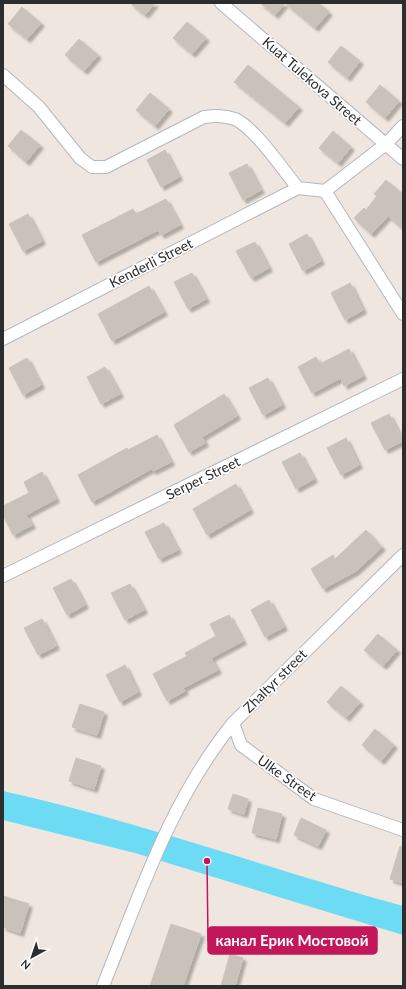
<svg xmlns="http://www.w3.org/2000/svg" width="406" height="989" font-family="Lato,sans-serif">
<defs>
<filter id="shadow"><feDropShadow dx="3.5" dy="3.5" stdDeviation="1" flood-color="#0004"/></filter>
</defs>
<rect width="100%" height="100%" fill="#efe7df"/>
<!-- water -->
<path fill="#6edbf5" d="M 3,791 C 139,821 269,869 403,906 L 403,935 L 135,853 L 3,820 Z"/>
<!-- building -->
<g fill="#c8c2ba" stroke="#cbc3b8" filter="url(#shadow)">
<polygon points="130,3 155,3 145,15"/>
<polygon points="260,3 285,3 275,15"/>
<polygon points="285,3 319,3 329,12 315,28"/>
<polygon points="22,7 41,23 27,39 8,24"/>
<polygon points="187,22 206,38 192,54 173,38"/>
<polygon points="79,39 98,55 84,71 65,55"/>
<polygon points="341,46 360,61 347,78 328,62"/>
<polygon points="248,65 299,107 285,123 234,82"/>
<polygon points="380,85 399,101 385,118 366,102"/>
<polygon points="150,93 169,109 155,126 136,110"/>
<polygon points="21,130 40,145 26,162 8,146"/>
<polygon points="333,131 351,147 338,163 319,148"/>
<polygon points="165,150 179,177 161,187 147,160"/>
<polygon points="247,164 261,190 243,200 229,173"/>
<polygon points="386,180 403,194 403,229 388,216 371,234 354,218 364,208 366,210 377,196 374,194"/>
<polygon points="166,199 180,225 161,235 158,230 96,262 82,235 133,209 136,214"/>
<polygon points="28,214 42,241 23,251 9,224"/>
<polygon points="307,234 321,261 303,271 289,244"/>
<polygon points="255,242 269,268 251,278 236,251"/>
<polygon points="192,273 206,299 188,309 174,282"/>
<polygon points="350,283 363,310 345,320 331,293"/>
<polygon points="149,286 164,312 112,341 98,314"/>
<polygon points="349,349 363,376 344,386 341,378 312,393 298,367 316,357 320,364"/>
<polygon points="27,358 41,385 23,395 9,368"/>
<polygon points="105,367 120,394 101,404 87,377"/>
<polygon points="268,378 282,405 263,415 249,388"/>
<polygon points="224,394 237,416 202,437 205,443 189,452 174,425"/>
<polygon points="389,414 403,441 385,450 371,423"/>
<polygon points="157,435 171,462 153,471 151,469 92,502 78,475 127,448 128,450"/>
<polygon points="346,438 359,465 341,475 327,448"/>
<polygon points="300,453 314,479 296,489 282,462"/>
<polygon points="42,472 56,499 26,515 32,525 13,535 3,515 3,506 29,493 24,482"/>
<polygon points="236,484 250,510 207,535 193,509"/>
<polygon points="164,523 178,550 159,559 145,532"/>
<polygon points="366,530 382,547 356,571 323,589 311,569 333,555 335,559"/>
<polygon points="71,579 85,605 67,615 53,588"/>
<polygon points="130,584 144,610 125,620 111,593"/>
<polygon points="269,600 284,627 265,637 251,610"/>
<polygon points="229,615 243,641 211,658 218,670 183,688 185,691 167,701 153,674 187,656 185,653 216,636 210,624"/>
<polygon points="42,619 56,646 38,655 24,628"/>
<polygon points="378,634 397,650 383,666 364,650"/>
<polygon points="125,665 138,692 120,702 106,675"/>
<polygon points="341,686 360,702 346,718 327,702"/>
<polygon points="80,704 104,712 97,735 72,727"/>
<polygon points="375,729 394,745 381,761 362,745"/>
<polygon points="76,758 101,766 94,789 69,781"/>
<polygon points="233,794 248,799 244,814 228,809"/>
<polygon points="258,808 282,814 276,839 252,833"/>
<polygon points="301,818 326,830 318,846 294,835"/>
<polygon points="400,846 403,847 403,883 390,879"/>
<polygon points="3,896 29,904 20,933 3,927"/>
<polygon points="171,924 201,934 183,986 150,986"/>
<polygon points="230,954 243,958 235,986 221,986"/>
</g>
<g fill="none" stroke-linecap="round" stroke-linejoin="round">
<!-- minor casing -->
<g stroke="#b3b7c1" stroke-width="14">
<g id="minor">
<polyline points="221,3 403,159"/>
<path d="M 3,75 L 39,107 L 80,158 L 92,167 L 106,167 L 204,117 C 215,116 225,115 235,119 C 255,128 283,170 298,188 L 325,191 L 403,314"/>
<polyline points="325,191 386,144 403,126"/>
<polyline points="3,339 298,188"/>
<polyline points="3,576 403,379"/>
<polyline points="233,723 241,745 314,799 403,830"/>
<path d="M 103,986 C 140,894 170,801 233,723 L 403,555"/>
</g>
</g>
<!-- minor -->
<use href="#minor" stroke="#fff" stroke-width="12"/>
</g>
<g text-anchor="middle" stroke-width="3.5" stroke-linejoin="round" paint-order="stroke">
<!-- street labels -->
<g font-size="14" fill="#2d2d2d" stroke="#fff">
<text transform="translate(312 81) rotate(41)" y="5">Kuat Tulekova Street</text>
<text transform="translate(151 263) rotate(-27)" y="5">Kenderli Street</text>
<text transform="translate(203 478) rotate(-26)" y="5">Serper Street</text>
<text transform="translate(275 681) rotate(-45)" y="5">Zhaltyr street</text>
<text transform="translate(287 778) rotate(35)" y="5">Ulke Street</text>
</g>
</g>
<!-- callouts -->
<path fill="none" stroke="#c2185b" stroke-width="1.5" d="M207 861L208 941"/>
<circle fill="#c2185b" stroke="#fff" stroke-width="1.5" cx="207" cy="861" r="4"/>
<rect fill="#c2185b" stroke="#c2185b" stroke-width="1.5" x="208" y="927" width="169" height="27" rx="4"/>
<g font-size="15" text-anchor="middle" font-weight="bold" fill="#fff">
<text x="292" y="946">канал Ерик Мостовой</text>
</g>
<!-- border -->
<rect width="406" height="989" fill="none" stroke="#2d2d2d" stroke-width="8"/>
<!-- north arrow -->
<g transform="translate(32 957) rotate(220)" stroke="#ffffff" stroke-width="3" paint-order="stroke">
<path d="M0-3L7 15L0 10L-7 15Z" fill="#2d2d2d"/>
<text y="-6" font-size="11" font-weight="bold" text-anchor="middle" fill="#2d2d2d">N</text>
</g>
</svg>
